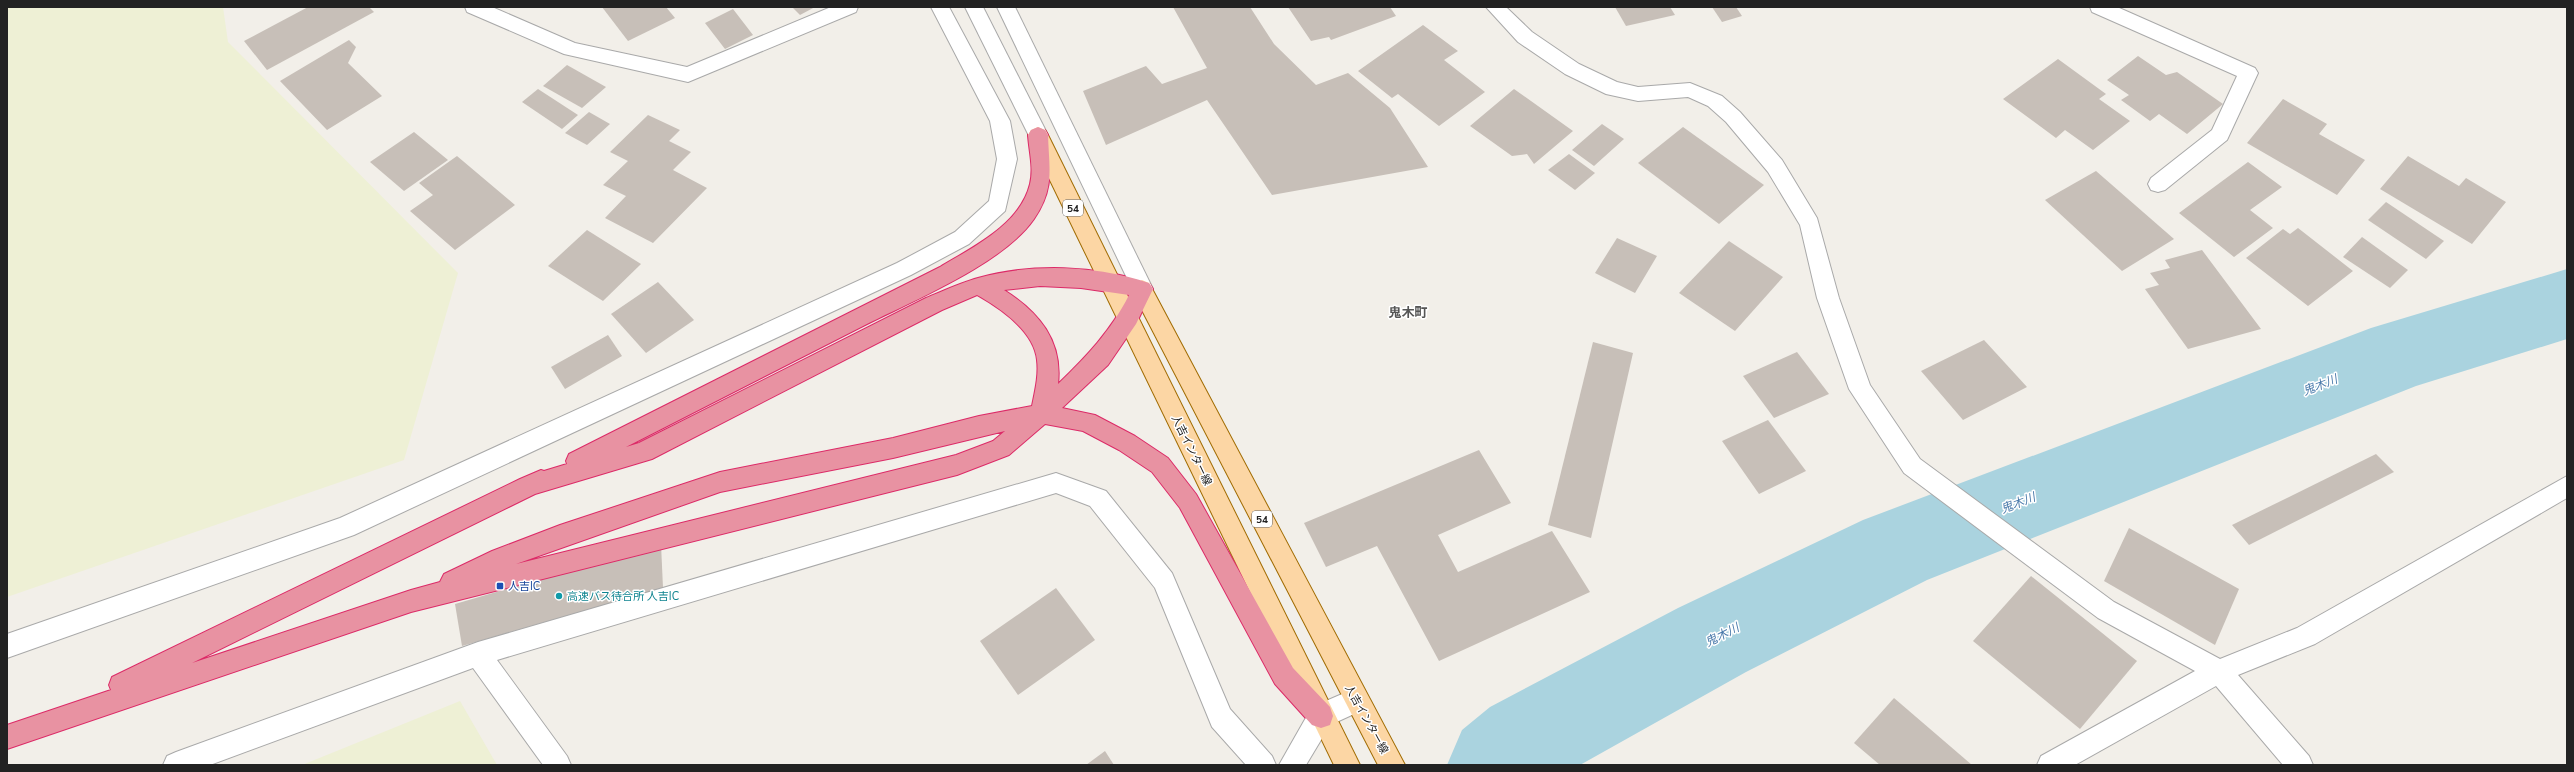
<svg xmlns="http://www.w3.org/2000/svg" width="2574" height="772" font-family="'Nunito Sans','Noto Sans JP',sans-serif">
<rect width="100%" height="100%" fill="#f2efe9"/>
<!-- farmland -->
<g fill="#eef0d5">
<polygon points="7,7 223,7 228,42 458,273 404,460 7,597"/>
<polygon points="460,701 497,765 302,765"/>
</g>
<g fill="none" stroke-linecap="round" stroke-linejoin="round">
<!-- river -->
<polygon fill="#aad3df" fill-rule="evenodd" points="2567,269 2567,339 2416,386 1927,580 1746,672 1580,765 1447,765 1462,730 1490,707 1678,608 1863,520 2371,328"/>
</g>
<!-- building -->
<g fill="#c7bfb8">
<polygon points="308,7 369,7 374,12 267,70 244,41"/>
<polygon points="602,7 666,7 675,18 628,41"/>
<polygon points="792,7 815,7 800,15"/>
<polygon points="1173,7 1250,7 1274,44 1316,85 1348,73 1390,108 1428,167 1272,195 1207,100 1106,145 1083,91 1146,66 1162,84 1207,68"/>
<polygon points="1288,7 1390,7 1396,16 1331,40 1329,37 1311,41"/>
<polygon points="1615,7 1670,7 1675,15 1626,26"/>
<polygon points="1712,7 1736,7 1742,16 1722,22"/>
<polygon points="733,9 753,35 725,49 705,23"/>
<polygon points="1423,25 1458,51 1444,60 1485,92 1439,126 1398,94 1392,98 1358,71"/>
<polygon points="349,40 356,47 348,63 382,96 327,130 280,81"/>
<polygon points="2138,56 2166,75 2177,72 2223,104 2187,134 2159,114 2150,121 2121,100 2129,95 2107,80"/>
<polygon points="2058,59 2106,94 2099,99 2130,121 2093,150 2065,130 2056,138 2003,99"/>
<polygon points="567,65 606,87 582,108 543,86"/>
<polygon points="538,89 578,115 562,129 522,102"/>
<polygon points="1514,89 1573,131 1534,164 1527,154 1512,156 1470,126"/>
<polygon points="2283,99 2327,124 2319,134 2365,160 2337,195 2247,143"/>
<polygon points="589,112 610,124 587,145 565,133"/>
<polygon points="648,115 680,130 669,141 691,152 673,170 707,188 653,243 605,218 626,196 603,185 628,161 610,152"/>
<polygon points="1602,124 1624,139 1594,166 1572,150"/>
<polygon points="1683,127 1764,185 1719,224 1638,163"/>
<polygon points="414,132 448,160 404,191 370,162"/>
<polygon points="1569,154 1595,173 1575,190 1548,170"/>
<polygon points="457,156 515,205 455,250 410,211 433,195 419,183"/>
<polygon points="2408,156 2459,186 2466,178 2506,202 2472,244 2380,189"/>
<polygon points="2248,162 2282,187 2250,210 2273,228 2234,257 2179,213"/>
<polygon points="2096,171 2174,239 2122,271 2045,200"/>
<polygon points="2386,202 2444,241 2426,259 2368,220"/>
<polygon points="2298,228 2353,271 2308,306 2246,258 2283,229 2290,234"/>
<polygon points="587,230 641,264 603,301 548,266"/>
<polygon points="2362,237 2408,270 2390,288 2343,257"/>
<polygon points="1617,238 1657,256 1635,293 1595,273"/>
<polygon points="1729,241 1783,277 1735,331 1679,293"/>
<polygon points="2202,250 2261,329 2188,349 2145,289 2159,285 2150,273 2170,268 2165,260"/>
<polygon points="658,282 694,320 646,353 611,314"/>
<polygon points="608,335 622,356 565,389 551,367"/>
<polygon points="1984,340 2027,387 1963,420 1921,371"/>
<polygon points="1593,342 1633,353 1591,538 1548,525"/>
<polygon points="1797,352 1829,394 1774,418 1743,376"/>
<polygon points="1768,420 1806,471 1759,494 1722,441"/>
<polygon points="1479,450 1511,503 1438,535 1458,572 1552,531 1590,592 1439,661 1377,546 1326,567 1304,523"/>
<polygon points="2376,454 2394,472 2249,545 2232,525"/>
<polygon points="2129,528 2239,589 2215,645 2104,581"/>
<polygon points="661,544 663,588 462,646 455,604"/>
<polygon points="2031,576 2137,661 2080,729 1973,641"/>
<polygon points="1056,588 1095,640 1018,695 980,641"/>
<polygon points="1894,698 1972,765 1880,765 1854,743"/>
<polygon points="1105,751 1114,765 1086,765"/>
</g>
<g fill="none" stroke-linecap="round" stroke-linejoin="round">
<!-- minor casing -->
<g stroke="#a9a9a9" stroke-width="2">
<g id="minor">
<polygon points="465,7 492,7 575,43 687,67 831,7 858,7 856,12 688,82 564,54 467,12"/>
<polygon points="931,7 949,7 1010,121 1017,159 1005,211 969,244 911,275 354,535 7,658 7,634 340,518 897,263 955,232 989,201 997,159 990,121"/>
<polygon points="965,7 983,7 1048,135 1045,140 1038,143 1031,140"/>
<polygon points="997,7 1015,7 1153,289 1149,295 1142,298 1135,295"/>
<polygon points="1486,7 1506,7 1532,32 1579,64 1617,82 1638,87 1690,83 1722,96 1740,112 1782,160 1817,218 1839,298 1870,385 1920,459 2114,602 2220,659 2297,628 2567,476 2567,498 2315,644 2238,675 2309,756 2313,765 2283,765 2216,686 2075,765 2037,765 2041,756 2195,671 2098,618 1904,473 1849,389 1817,298 1800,225 1768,172 1726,122 1708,106 1688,97 1638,101 1606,94 1565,74 1518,42"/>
<polygon points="2090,7 2117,7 2255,68 2258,73 2227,140 2165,190 2158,192 2151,190 2148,184 2151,178 2212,130 2237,76 2092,12"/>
<polygon points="1056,473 1106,491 1172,573 1230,709 1272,756 1276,765 1246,765 1212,727 1155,588 1090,506 1056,493 497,660 567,756 571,765 543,765 473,668 210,765 163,765 167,756 176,752 478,642"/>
<polygon points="1356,688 1365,691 1368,700 1365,709 1330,725 1306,765 1279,765 1312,707"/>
</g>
</g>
<!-- major casing -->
<g stroke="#a06b00" stroke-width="2">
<g id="major">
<polygon points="1038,127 1045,130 1048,135 1360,765 1334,765 1028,135 1031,130"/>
<polygon points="1142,280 1149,283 1405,765 1378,765 1131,289 1135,283"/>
</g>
</g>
<!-- highway casing -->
<g stroke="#dc2a67" stroke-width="2">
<path id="highway" d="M 1038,127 L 1045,130 L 1048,135 C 1049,169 1055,188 1034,219 C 1003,264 912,301 863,326 C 784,366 705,407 626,447 L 639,443 L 926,298 C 943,291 960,283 978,278 C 1031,263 1097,265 1149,283 L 1153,289 L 1136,324 L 1108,365 L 1062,408 L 1095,415 L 1135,436 L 1168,458 L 1196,494 L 1293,668 L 1330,707 L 1333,716 L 1330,725 L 1321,728 L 1312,725 L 1275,684 L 1180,508 L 1152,472 L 1119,450 L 1083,431 L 1045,424 L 1009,455 L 957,475 L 411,612 L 7,749 L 7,725 L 111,690 L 109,685 L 112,677 L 520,479 L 541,470 L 544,471 L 567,464 L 566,461 L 569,454 L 940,267 C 973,247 1020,225 1030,184 C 1034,168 1029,151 1028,135 L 1031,130 ZM 1040,286 L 1081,288 L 1129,295 C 1111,331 1086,357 1058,384 C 1063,341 1039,312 1004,290 ZM 977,295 C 1000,308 1034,331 1037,360 C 1039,375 1035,391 1032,406 L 979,416 L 893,438 L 720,472 L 560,525 L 492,551 L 444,574 L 440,582 L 411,590 L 192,663 L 535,494 L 652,459 L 942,310 ZM 1005,431 L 993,441 L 956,455 L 516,564 L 720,492 L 893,458 Z"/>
</g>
<!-- minor -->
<use href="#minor" fill="#fff" fill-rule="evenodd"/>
<!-- major -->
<use href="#major" fill="#fcd6a4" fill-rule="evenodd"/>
<!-- highway -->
<use href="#highway" fill="#e892a2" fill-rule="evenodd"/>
</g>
<!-- markers -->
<rect fill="#1a4fb4" stroke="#fff" stroke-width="1.5" x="496" y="582" width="8" height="8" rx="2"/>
<circle fill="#0f9aa8" stroke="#fff" stroke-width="1.5" cx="559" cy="596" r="4"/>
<g text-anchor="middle" stroke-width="3" stroke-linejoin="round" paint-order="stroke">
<!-- shield labels -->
<g fill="#fff" stroke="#646464" stroke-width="1">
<rect x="1063" y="200" width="20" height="16" rx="3"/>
<rect x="1252" y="511" width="20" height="16" rx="3"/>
</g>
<g font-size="10" font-weight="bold" fill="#222">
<text x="1073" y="212">54</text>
<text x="1262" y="523">54</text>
</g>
<!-- street labels -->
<g font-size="11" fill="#222" stroke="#fff">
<text transform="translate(1192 450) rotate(64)" y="4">人吉インター線</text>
<text transform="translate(1367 719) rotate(61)" y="4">人吉インター線</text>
</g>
<!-- transit labels -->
<g font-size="11" fill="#164399" stroke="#fff" text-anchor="start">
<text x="508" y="590">人吉IC</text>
</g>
<!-- culture labels -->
<g font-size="11" fill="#0d838f" stroke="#fff" text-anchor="start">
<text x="567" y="600">高速バス待合所 人吉IC</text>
</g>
<!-- water labels -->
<g font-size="12" font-style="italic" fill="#4a7aab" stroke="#fff">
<text transform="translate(2320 385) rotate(-21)" y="4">鬼木川</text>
<text transform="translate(2018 503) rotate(-21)" y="4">鬼木川</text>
<text transform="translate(1722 635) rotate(-27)" y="4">鬼木川</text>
</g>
<!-- quarter labels -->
<g font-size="13" font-weight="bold" fill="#555" stroke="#fff">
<text x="1408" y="317">鬼木町</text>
</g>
</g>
<!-- border -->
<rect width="2574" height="772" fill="none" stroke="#222222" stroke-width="16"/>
</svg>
